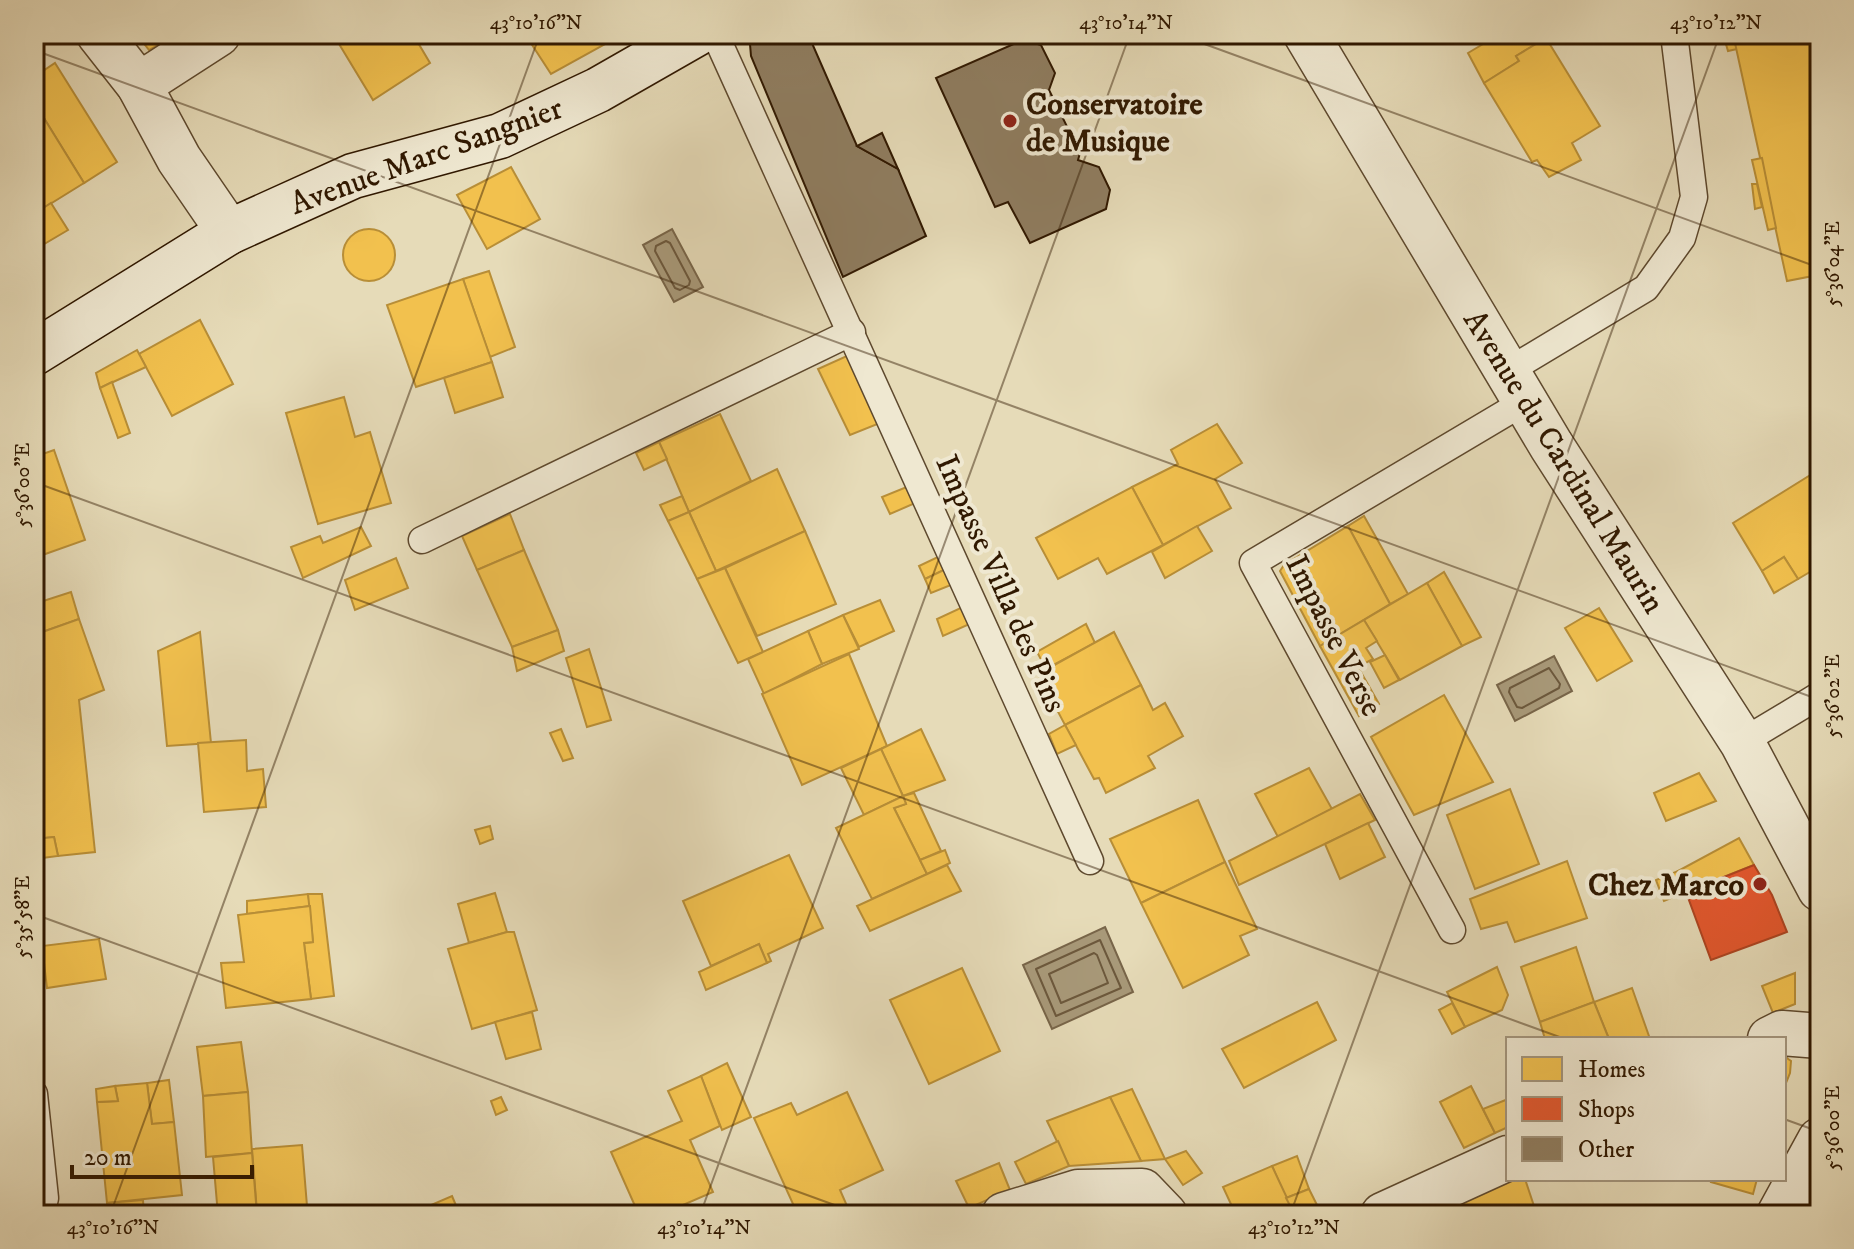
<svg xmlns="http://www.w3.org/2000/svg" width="1854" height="1249" font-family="'IM FELL DW Pica',serif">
<rect width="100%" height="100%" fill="#e6dbb8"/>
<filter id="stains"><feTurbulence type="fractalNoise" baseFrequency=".0025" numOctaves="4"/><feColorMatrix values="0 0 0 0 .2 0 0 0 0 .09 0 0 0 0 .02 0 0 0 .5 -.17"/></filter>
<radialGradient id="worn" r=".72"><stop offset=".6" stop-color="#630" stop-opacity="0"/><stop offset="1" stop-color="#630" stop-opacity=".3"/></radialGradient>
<!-- water -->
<g fill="#a89979" stroke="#786549" stroke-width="2">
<polygon points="672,229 703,287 674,302 643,245"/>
<polygon points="1554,656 1572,691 1515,721 1497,685"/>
<polygon points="1105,927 1133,992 1052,1029 1023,965"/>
</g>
<!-- homes -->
<g fill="#f2c14e" stroke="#b88e37" stroke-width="2">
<polygon points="152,34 164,34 167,40 149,50 142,41"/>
<polygon points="333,34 428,34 417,41 430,63 373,100"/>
<polygon points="525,34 604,34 609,42 551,74"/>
<polygon points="604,34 623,34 609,42"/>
<polygon points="1500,34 1544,34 1546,38 1516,56 1519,61 1484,83 1468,53"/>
<polygon points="1723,34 1733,34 1737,49 1728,51"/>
<polygon points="1733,34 1814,34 1820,60 1820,308 1813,276 1787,281"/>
<polygon points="1814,34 1820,34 1820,60"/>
<polygon points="1546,38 1600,126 1572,143 1581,160 1549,177 1537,160 1532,162 1484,83 1519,61 1516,56"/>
<polygon points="55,63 117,162 84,183 34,102 34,77"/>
<polygon points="34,102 84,183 34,214"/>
<polygon points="1762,158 1776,228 1768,230 1752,160"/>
<polygon points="511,167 540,219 487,249 457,195"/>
<polygon points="1752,184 1757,184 1762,207 1755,209"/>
<polygon points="51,203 68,230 34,250 34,214"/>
<circle cx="369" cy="255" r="26"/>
<polygon points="489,271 515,347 490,357 463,279"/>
<polygon points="463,279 492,362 416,387 387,305"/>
<polygon points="200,320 233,384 172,416 139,354"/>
<polygon points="137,350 146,367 100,388 96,373"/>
<polygon points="849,355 880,423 850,435 818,369"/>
<polygon points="492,362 503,397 455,413 444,378"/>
<polygon points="112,382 130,433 118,438 100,388"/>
<polygon points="344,397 355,437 370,432 391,503 318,524 286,413"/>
<polygon points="720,414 751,481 689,512 659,442"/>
<polygon points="1217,424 1242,463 1215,479 1231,508 1163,545 1132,487 1178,464 1171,450"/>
<polygon points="659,442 667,459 644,470 636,453"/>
<polygon points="54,450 85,540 34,558 34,457"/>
<polygon points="777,469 805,531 716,571 689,512"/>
<polygon points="1820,469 1820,566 1798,579 1784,557 1762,571 1733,523"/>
<polygon points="914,484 922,500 890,514 882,497"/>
<polygon points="1132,487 1163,545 1107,574 1098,558 1058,579 1036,538"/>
<polygon points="682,496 689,512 668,521 660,505"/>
<polygon points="689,512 716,571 697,579 668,521"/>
<polygon points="510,514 524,550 477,570 462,536"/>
<polygon points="1364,516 1408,594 1390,604 1348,526"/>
<polygon points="1197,526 1212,551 1165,578 1152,552"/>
<polygon points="1348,526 1390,604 1320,646 1280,571 1284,565"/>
<polygon points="361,527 371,546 303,578 291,547 320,536 323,543"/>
<polygon points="805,531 836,604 757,636 725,568"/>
<polygon points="524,550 558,630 512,647 477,570"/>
<polygon points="944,554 950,567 925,579 919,566"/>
<polygon points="1784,557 1798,579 1774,593 1762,571"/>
<polygon points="396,558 408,588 355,610 345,580"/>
<polygon points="950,567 956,583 931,593 925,579"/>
<polygon points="725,568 763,652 738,663 697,579"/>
<polygon points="1444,572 1481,637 1462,646 1427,583"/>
<polygon points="1427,583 1462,646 1400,680 1364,620"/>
<polygon points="71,592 79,619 34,635 34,604"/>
<polygon points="880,600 894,631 859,647 843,615"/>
<polygon points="967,605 974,622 943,636 937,619"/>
<polygon points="1599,608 1632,661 1597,681 1565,628"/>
<polygon points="843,615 859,649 822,664 808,631"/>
<polygon points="79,619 104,690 79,700 95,852 58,856 54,837 34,839 34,635"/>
<polygon points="1364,620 1377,641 1366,648 1373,659 1358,667 1379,704 1359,716 1320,646"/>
<polygon points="1086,624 1095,643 1046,669 1037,652"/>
<polygon points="558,630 564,651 517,671 512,647"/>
<polygon points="808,631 822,664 764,694 748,659"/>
<polygon points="200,632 211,743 167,746 158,651"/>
<polygon points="1114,632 1141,685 1065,725 1038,674"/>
<polygon points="589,649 611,720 587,727 566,658"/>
<polygon points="849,654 887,746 802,785 762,694"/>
<polygon points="1385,655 1399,680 1384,688 1370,662"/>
<polygon points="1141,685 1153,710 1165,703 1183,736 1148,756 1155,768 1106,793 1099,778 1094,779 1065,725"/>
<polygon points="1444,695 1493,782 1414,815 1371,737"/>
<polygon points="1065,725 1076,745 1057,754 1049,734"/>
<polygon points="561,729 573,758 563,761 550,733"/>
<polygon points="921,729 945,780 903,796 881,749"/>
<polygon points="246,740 247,771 263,769 266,807 204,812 198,743"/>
<polygon points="881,749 903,796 864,815 841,768"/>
<polygon points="1309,768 1332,809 1278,837 1255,794"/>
<polygon points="1699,773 1716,801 1666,821 1654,793"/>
<polygon points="1510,789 1539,864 1475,889 1447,815"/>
<polygon points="914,793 941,851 920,860 894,808 906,804 903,796"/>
<polygon points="1360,794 1375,820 1239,885 1229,861"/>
<polygon points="903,796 906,804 894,808 927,874 872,899 836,828"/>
<polygon points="1198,800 1225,862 1141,903 1110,839"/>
<polygon points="1368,823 1385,857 1340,879 1325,844"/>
<polygon points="490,826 493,839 480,844 475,830"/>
<polygon points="54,837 58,856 34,859 34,839"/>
<polygon points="1739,838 1754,865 1686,892 1678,871"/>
<polygon points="945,850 950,863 927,874 920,860"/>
<polygon points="789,855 823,928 768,954 771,961 767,963 759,944 711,966 683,901"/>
<polygon points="1567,861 1587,918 1515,942 1507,922 1481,929 1470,899"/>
<polygon points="1225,862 1257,929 1240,936 1249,955 1183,988 1141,903"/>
<polygon points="947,865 961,891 870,931 857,906"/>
<polygon points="1678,871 1686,892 1664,901 1656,880"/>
<polygon points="495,893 507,932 469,943 458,904"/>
<polygon points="308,894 310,906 247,914 247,901"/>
<polygon points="308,894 322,894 334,996 311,999 304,943 313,942"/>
<polygon points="310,906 313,942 304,943 311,999 226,1008 221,963 244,962 238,915"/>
<polygon points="507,932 514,932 537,1010 472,1029 448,949"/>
<polygon points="99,939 106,979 47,988 42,946"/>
<polygon points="759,944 767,963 706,990 699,972"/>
<polygon points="1576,947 1594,1002 1540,1022 1521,967"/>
<polygon points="1497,967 1508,995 1502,1010 1465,1027 1447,992"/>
<polygon points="962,968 1000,1051 929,1084 890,1000"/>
<polygon points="1795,973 1795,1004 1773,1013 1762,986"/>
<polygon points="1632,988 1650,1039 1609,1039 1594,1002"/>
<polygon points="1317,1002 1336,1040 1244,1088 1222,1049"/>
<polygon points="1594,1002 1609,1039 1545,1039 1540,1022"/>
<polygon points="1452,1003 1465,1027 1452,1034 1439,1010"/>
<polygon points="532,1012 541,1049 506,1059 495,1022"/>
<polygon points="241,1042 248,1092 203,1096 197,1047"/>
<polygon points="1784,1056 1791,1061 1790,1073 1784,1088"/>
<polygon points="727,1063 751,1117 722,1130 701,1076"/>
<polygon points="701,1076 720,1126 690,1140 713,1192 660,1215 639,1215 611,1152 682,1121 668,1091"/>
<polygon points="169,1080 174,1122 152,1124 147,1083"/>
<polygon points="147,1083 152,1124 174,1122 182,1195 107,1203 97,1102 118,1101 115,1086"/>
<polygon points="115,1086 118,1101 97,1102 96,1089"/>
<polygon points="1471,1086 1495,1133 1464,1148 1440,1102"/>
<polygon points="1132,1089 1165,1159 1141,1161 1110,1097"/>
<polygon points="248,1092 252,1153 206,1157 203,1096"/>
<polygon points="847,1092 883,1170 840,1190 851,1215 798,1215 754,1118 791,1103 797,1115"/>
<polygon points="501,1097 507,1110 496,1115 491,1101"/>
<polygon points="1110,1097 1141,1161 1069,1166 1047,1121"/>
<polygon points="1508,1099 1508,1127 1495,1133 1483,1109"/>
<polygon points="1058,1141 1069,1166 1026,1184 1015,1162"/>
<polygon points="302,1145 307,1206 257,1212 252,1149"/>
<polygon points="1186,1151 1202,1173 1183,1185 1165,1159"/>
<polygon points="252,1153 257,1215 218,1215 213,1157"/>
<polygon points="1297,1156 1309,1189 1286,1198 1272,1166"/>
<polygon points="999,1163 1010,1190 969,1208 956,1181"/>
<polygon points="1272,1166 1295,1215 1236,1215 1223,1187"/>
<polygon points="1508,1179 1525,1179 1537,1215 1454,1215 1451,1203"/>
<polygon points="1712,1179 1757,1179 1753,1194 1711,1182"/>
<polygon points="1309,1189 1322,1215 1295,1215 1286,1198"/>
<polygon points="452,1196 460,1215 408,1215"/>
<polygon points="143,1200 144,1215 108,1215 107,1203"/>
<polygon points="1451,1203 1454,1215 1425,1215"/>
</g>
<!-- shops -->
<polygon fill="#e4572e" stroke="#ae4420" stroke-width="2" points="1754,865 1772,895 1787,932 1711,960 1686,892"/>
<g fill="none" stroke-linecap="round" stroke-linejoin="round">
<!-- shore -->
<g stroke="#6c583c" stroke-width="2">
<polygon points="666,241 670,243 690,281 689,285 680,290 675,288 655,251 656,246"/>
<polygon points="1549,668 1560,684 1559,688 1522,708 1517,707 1509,692 1510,688"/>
<polygon points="1100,940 1121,988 1056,1016 1036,969"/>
<polygon points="1094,953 1097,955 1108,983 1061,1003 1049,974"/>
</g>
</g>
<!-- building -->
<g fill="#8f7d60" stroke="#301800" stroke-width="2">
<polygon points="767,34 808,34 857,146 898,169 926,236 843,277 751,56 750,44"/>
<polygon points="1023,40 1041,45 1055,73 1049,90 1080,153 1078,160 1099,167 1110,190 1106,209 1030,243 1008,202 995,207 936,78"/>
<polygon points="882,133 898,169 857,146"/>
</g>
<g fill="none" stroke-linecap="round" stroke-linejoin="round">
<!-- lane casing -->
<g stroke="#5e492e" stroke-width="29">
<g id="lane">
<polyline points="715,34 1090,861"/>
<polyline points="1508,371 1646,288 1682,238 1694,197 1674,34"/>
<polyline points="422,540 852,332"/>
<polyline points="1742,742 1820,695"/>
<polyline points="1452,930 1253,563 1526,401"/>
<polyline points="34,1094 45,1198 41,1215"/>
</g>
</g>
<!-- street casing -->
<g stroke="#5e492e" stroke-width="47">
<g id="street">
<polyline points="99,34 139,85 179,159 229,232"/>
<polyline points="1306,34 1551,445 1742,742 1820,889"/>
<polyline points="139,85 218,34"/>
<polyline points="1770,1039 1782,1033 1820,1036"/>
<polyline points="1004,1215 1078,1192 1142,1191 1165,1215"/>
<polyline points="1383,1215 1508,1158"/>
<polyline points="1779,1215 1820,1140"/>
</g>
</g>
<!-- secondary casing -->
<g stroke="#301800" stroke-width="47">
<polyline id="secondary" points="34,353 229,232 353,176 500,136 598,90 696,34"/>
</g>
<!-- lane -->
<use href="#lane" stroke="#efe8d1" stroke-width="26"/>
<!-- street -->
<use href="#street" stroke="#efe8d1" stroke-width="44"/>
<!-- secondary -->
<use href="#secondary" stroke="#efe8d1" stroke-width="44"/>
</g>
<!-- ticks -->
<path fill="none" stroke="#301800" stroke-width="2" stroke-opacity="0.45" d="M 1177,34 L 1820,268M 34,50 L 1820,700M 34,482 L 1565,1039M 34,914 L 862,1215M 1784,1119 L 1820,1132M 110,1215 L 540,34M 700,1215 L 1130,34M 1290,1215 L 1720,34"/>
<!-- markers -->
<g fill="#8f2418" stroke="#efe8d1" stroke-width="3">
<circle cx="1010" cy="121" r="8"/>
<circle cx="1760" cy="884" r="8"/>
</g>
<g text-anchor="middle" stroke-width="8" stroke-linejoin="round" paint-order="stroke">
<!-- poi labels -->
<g font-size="32" font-weight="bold" fill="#301800" stroke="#efe8d1" text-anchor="start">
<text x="1026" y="114">Conservatoire<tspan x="1026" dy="37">de Musique</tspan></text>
<text x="1744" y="895" text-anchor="end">Chez Marco</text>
</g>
<!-- street labels -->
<g font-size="32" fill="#301800" stroke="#efe8d1">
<text transform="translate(426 155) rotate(-20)" y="11">Avenue Marc Sangnier</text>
<text transform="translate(1565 461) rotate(58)" y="11">Avenue du Cardinal Maurin</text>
<text transform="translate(1002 583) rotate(66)" y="11">Impasse Villa des Pins</text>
<text transform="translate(1335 635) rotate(63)" y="11">Impasse Verse</text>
</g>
</g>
<!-- margin -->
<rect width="1854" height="1249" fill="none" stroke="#e6dbb8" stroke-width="88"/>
<!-- legend -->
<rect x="1506" y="1037" width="280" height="144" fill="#efe8d1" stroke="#a3957d" stroke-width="2"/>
<rect x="1522" y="1057" width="40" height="24" fill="#f2c14e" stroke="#a3957d" stroke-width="2"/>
<text x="1578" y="1077" font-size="24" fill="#301800">Homes</text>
<rect x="1522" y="1097" width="40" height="24" fill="#e4572e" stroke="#a3957d" stroke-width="2"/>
<text x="1578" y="1117" font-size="24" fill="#301800">Shops</text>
<rect x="1522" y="1137" width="40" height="24" fill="#8f7d60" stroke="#a3957d" stroke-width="2"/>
<text x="1578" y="1157" font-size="24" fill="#301800">Other</text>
<!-- scale -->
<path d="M72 1165v12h180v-12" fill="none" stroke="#301800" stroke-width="4"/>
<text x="84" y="1165" font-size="24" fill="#301800" stroke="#efe8d1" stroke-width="6" paint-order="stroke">20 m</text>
<rect x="44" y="44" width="1766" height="1161" fill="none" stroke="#301800" stroke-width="3"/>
<g font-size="20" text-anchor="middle" fill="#301800">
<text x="536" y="29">43°10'16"N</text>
<text x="1126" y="29">43°10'14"N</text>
<text x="1716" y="29">43°10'12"N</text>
<text transform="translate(1832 264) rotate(-90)" y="7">5°36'04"E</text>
<text transform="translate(22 485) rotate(-90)" y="7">5°36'00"E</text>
<text transform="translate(1832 696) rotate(-90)" y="7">5°36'02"E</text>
<text transform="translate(22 917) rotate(-90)" y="7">5°35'58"E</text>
<text transform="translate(1832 1128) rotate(-90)" y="7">5°36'00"E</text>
<text x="113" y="1234">43°10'16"N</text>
<text x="704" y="1234">43°10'14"N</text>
<text x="1294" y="1234">43°10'12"N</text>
</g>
<rect width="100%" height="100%" filter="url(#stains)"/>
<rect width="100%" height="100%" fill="url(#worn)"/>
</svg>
